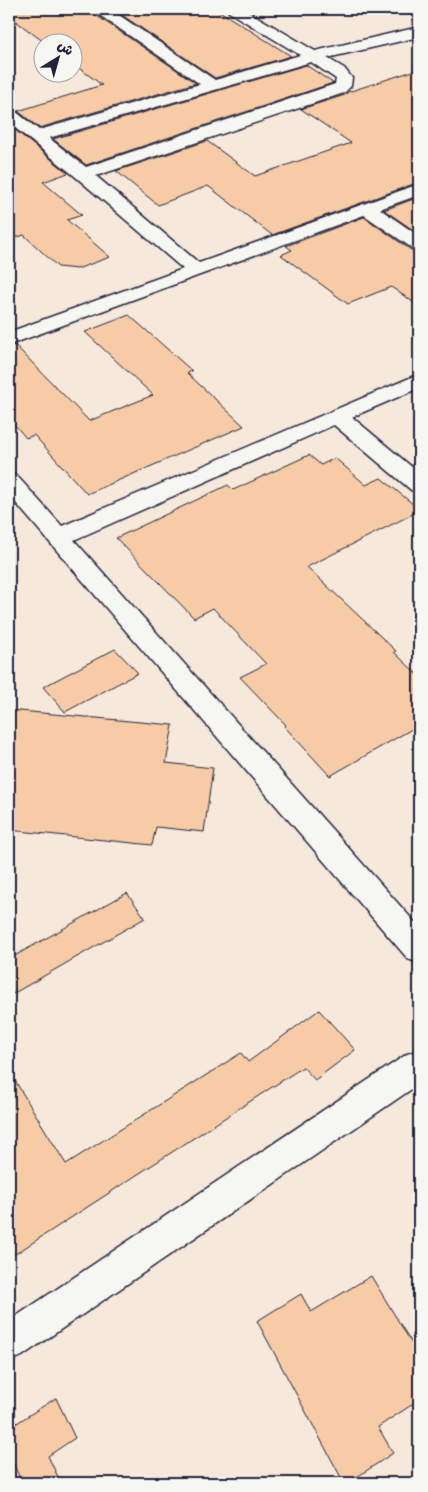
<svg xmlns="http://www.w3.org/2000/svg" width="428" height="1492" font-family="'Indie Flower','Playpen Sans Arabic',sans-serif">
<rect width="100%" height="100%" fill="#f6e9db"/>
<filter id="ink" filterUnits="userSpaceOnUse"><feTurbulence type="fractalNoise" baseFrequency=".02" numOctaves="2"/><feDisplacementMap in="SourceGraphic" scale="10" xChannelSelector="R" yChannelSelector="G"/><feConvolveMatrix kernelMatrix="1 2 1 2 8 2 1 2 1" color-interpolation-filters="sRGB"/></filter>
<g filter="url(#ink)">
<!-- building -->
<g fill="#f7cba6" stroke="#22223b">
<polygon points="9,9 91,9 94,14 196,83 39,128 18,111 102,85 72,63 72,42 44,42 9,16"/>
<polygon points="113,9 216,9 291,56 215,78"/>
<polygon points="306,65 333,83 86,165 53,139"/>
<polygon points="419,69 419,182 272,235 208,186 158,205 116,171 207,141 255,176 351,143 301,109 345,95 348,92"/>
<polygon points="9,125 68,173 43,182 82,215 67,220 110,257 77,269 58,267 24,235 9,240"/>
<polygon points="419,197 419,234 384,210"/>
<polygon points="364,217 411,250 419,252 419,306 391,287 348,304 281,255 292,250 286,246"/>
<polygon points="129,315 192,371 187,373 244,426 87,494 34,435 26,438 9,418 9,347 15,345 89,421 153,395 85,332"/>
<polygon points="309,455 321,465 335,458 366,485 381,478 419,509 419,511 307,567 396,651 394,652 419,676 419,725 330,776 284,726 286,725 240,677 266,664 213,608 194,618 116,538 228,485 233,490"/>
<polygon points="115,649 138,673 65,712 43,687"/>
<polygon points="9,710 173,725 166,763 213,768 204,832 156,827 152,845 9,830"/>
<polygon points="127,893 145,918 9,996 9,959"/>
<polygon points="319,1010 355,1050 315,1080 303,1067 9,1258 9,1071 66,1164 241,1053 248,1062"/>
<polygon points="371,1276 419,1355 419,1400 378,1427 393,1453 348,1483 344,1483 257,1321 301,1294 311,1312"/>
<polygon points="56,1398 75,1438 48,1456 61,1483 22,1483 9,1454 9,1428"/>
</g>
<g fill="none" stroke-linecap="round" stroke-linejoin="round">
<!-- minor casing -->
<g stroke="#22223b" stroke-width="3">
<g id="minor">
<path d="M 93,9 L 110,9 L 215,80 L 300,55 L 229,12 L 227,9 L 244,9 L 315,51 L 419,27 L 419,37 L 327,58 L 344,68 L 352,78 L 351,86 L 344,93 L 96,176 L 199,263 L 419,184 L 419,195 L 380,209 L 419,236 L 419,250 L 412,248 L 364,215 L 9,345 L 9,332 L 183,269 L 77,178 L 9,123 L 9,110 L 15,111 L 39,130 L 200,84 L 95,12 ZM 311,62 L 336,79 L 335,84 L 86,167 L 49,138 Z"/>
<polygon points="419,374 419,388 352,417 419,473 419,493 411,490 334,425 74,540 419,927 419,963 408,959 9,495 9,473 17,476 62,526"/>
<polygon points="419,1050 419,1084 22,1356 9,1362 9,1321 407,1054"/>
</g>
</g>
<!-- minor -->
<use href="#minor" fill="#f6f6f2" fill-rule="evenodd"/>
</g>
</g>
<!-- margin -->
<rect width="428" height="1492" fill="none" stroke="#f6f6f2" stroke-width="30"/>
<rect x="15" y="15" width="398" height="1462" fill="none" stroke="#22223b" stroke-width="2" filter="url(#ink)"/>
<!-- north arrow -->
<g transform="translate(58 58) rotate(37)"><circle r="24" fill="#f6f6f2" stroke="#a1a1a9"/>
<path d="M0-4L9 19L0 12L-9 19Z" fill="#22223b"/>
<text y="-8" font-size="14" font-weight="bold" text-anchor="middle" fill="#22223b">ش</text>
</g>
</svg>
